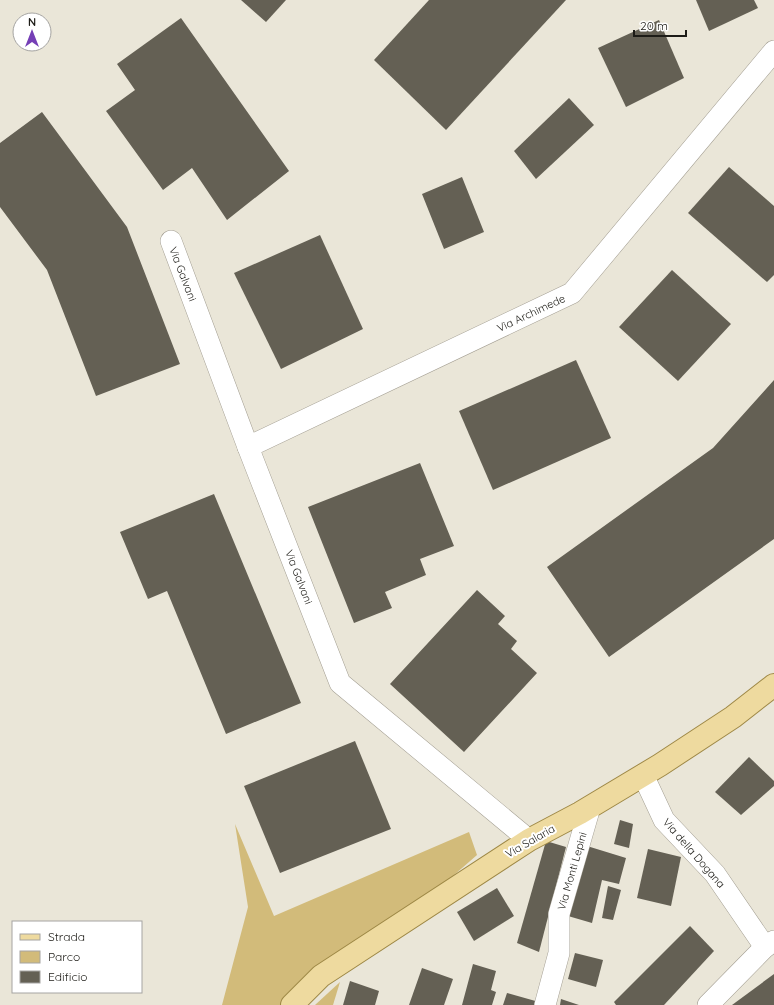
<svg xmlns="http://www.w3.org/2000/svg" width="774" height="1005" font-family="Quicksand,sans-serif">
<rect width="100%" height="100%" fill="#eae6d8"/>
<!-- green -->
<g fill="#d2bb7a">
<polygon points="235,824 274,916 469,832 477,855 305,1005 222,1005 248,907"/>
<polygon points="340,982 333,1005 315,1005"/>
</g>
<!-- building -->
<g fill="#646054">
<polygon points="241,0 286,0 266,22"/>
<polygon points="429,0 566,0 446,130 374,60"/>
<polygon points="696,0 754,0 758,8 709,31"/>
<polygon points="181,18 289,171 227,220 192,168 163,190 106,111 135,90 117,64"/>
<polygon points="659,20 684,78 626,107 598,48"/>
<polygon points="569,98 594,125 536,179 514,151"/>
<polygon points="42,112 127,227 180,364 96,396 47,270 0,207 0,143"/>
<polygon points="729,167 774,206 774,275 767,282 688,213"/>
<polygon points="462,177 484,232 444,249 422,194"/>
<polygon points="320,235 363,329 281,369 234,273"/>
<polygon points="672,270 731,324 678,381 619,327"/>
<polygon points="576,360 611,438 493,490 459,411"/>
<polygon points="774,380 774,539 609,657 547,567 713,448"/>
<polygon points="420,463 454,546 420,559 426,575 385,592 392,608 354,623 308,507"/>
<polygon points="214,494 301,703 226,734 167,591 148,599 120,532"/>
<polygon points="477,590 505,616 498,624 517,641 511,649 537,673 464,752 390,684"/>
<polygon points="355,741 391,829 280,873 244,786"/>
<polygon points="749,757 774,781 774,786 741,815 715,792"/>
<polygon points="620,820 633,824 629,848 614,844"/>
<polygon points="546,841 566,847 539,952 517,943"/>
<polygon points="587,846 626,858 619,884 602,880 592,923 568,916"/>
<polygon points="648,849 681,857 671,906 637,898"/>
<polygon points="608,886 621,890 613,920 602,918"/>
<polygon points="497,888 514,916 474,941 457,912"/>
<polygon points="690,926 714,951 664,1005 616,1005 614,1002"/>
<polygon points="575,953 603,960 596,987 568,979"/>
<polygon points="473,964 496,971 491,990 496,992 492,1005 462,1005"/>
<polygon points="422,968 453,979 444,1005 409,1005"/>
<polygon points="774,974 774,1005 732,1005"/>
<polygon points="350,981 379,991 375,1005 343,1005"/>
<polygon points="507,993 539,1002 538,1005 503,1005"/>
<polygon points="561,999 579,1005 560,1005"/>
</g>
<g fill="none" stroke-linecap="round" stroke-linejoin="round">
<!-- minor casing -->
<g stroke="#a39e92" stroke-width="22">
<g id="minor">
<polyline points="171,241 248,447 340,683 529,840"/>
<polyline points="248,447 572,293 774,51"/>
<polyline points="643,775 664,820 715,874 765,947"/>
<polyline points="545,1005 559,953 559,914 590,807"/>
<polyline points="708,1005 765,947 774,941"/>
</g>
</g>
<!-- major casing -->
<g stroke="#9e8846" stroke-width="24">
<polyline id="major" points="292,1005 321,976 529,840 580,813 660,765 733,717 774,685"/>
</g>
<!-- minor -->
<use href="#minor" stroke="#fff" stroke-width="21"/>
<!-- major -->
<use href="#major" stroke="#eeda9f" stroke-width="22"/>
</g>
<g text-anchor="middle" stroke-width="4" stroke-linejoin="round" paint-order="stroke">
<!-- street labels -->
<g font-size="11" fill="#1d1c17" stroke="#fff">
<text transform="translate(183 274) rotate(69)" y="4">Via Galvani</text>
<text transform="translate(531 313) rotate(-25)" y="4">Via Archimede</text>
<text transform="translate(299 577) rotate(69)" y="4">Via Galvani</text>
<text transform="translate(530 841) rotate(-30)" y="4">Via Salaria</text>
<text transform="translate(694 853) rotate(49)" y="4">Via della Dogana</text>
<text transform="translate(572 871) rotate(-74)" y="4">Via Monti Lepini</text>
</g>
</g>
<!-- legend -->
<rect x="12" y="921" width="130" height="72" fill="#ffffff" stroke="#a5a4a2"/>
<rect x="20" y="934" width="20" height="6" fill="#eeda9f" stroke="#a5a4a2"/>
<text x="48" y="941" font-size="12" fill="#1d1c17">Strada</text>
<rect x="20" y="951" width="20" height="12" fill="#d2bb7a" stroke="#a5a4a2"/>
<text x="48" y="961" font-size="12" fill="#1d1c17">Parco</text>
<rect x="20" y="971" width="20" height="12" fill="#646054" stroke="#a5a4a2"/>
<text x="48" y="981" font-size="12" fill="#1d1c17">Edificio</text>
<!-- north arrow -->
<g transform="translate(32 32)"><circle r="19" fill="#ffffff" stroke="#a5a4a2"/>
<path d="M0-3L7 15L0 10L-7 15Z" fill="#753fb6"/>
<text y="-6" font-size="11" font-weight="bold" text-anchor="middle" fill="#1d1c17">N</text>
</g>
<!-- scale -->
<path d="M634 30v6h52v-6" fill="none" stroke="#1d1c17" stroke-width="2"/>
<text x="640" y="30" font-size="12" fill="#1d1c17" stroke="#ffffff" stroke-width="3" paint-order="stroke">20 m</text>
</svg>
